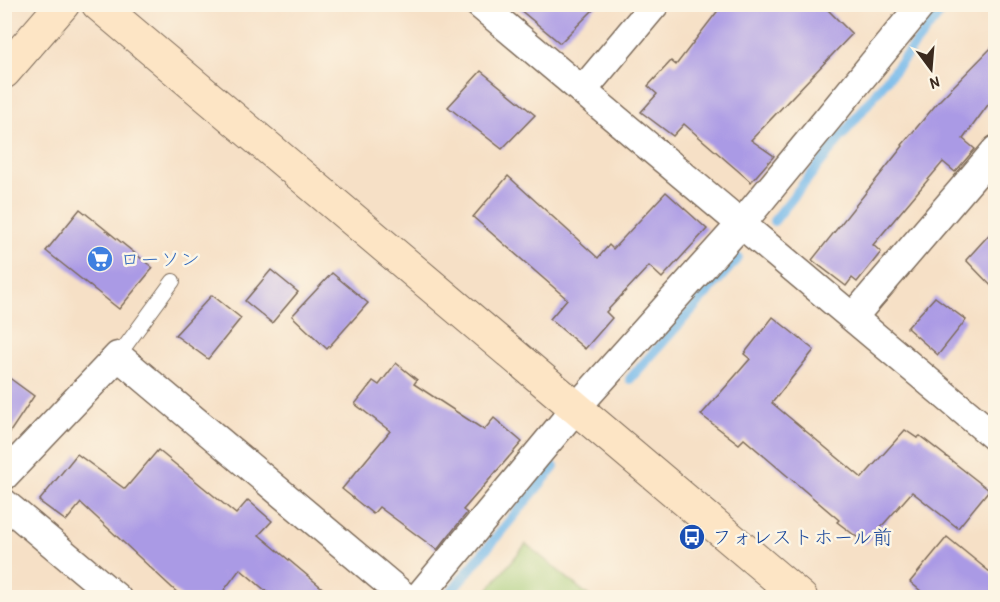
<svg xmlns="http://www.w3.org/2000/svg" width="1000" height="602" font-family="'Patrick Hand','Klee One',sans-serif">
<rect width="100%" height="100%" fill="#fcf5e5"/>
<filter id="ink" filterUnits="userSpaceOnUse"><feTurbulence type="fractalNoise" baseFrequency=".0167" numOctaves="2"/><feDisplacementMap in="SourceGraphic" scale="12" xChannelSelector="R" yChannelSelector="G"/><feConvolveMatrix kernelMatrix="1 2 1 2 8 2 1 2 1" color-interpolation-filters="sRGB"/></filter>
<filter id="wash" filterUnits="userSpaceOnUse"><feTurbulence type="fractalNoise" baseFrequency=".008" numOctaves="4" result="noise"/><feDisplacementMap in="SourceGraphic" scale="24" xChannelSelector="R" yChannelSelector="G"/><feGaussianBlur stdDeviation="1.35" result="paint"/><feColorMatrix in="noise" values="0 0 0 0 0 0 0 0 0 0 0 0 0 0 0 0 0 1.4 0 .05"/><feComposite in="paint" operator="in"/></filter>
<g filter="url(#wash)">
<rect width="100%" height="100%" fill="#f6e0c6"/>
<!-- green -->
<polygon fill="#a3ca74" stroke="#6f7a49" stroke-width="1.5" points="526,544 590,597 482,597"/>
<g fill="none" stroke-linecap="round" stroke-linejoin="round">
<!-- stream -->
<g stroke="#75b9eb" stroke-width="10">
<polyline points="774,221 947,4"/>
<polyline points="630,379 738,258"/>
<polyline points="446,598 554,467"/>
</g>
</g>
<g id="blocks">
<!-- building -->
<g fill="#aa9ae5">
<polygon points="513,4 599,4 560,43"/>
<polygon points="723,4 822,4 852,34 751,140 774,156 751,182 684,124 673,136 641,112 657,94 648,86 671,61 676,65"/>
<polygon points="996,43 996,94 963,139 975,149 955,172 943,162 873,245 881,252 857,282 852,278 846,286 812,260 903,146 902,145 939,101"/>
<polygon points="481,71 535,115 502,149 448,107"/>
<polygon points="508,176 598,258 609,245 613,249 666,192 707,229 662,278 649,266 606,312 612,318 585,349 550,319 567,299 473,217"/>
<polygon points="80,209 153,268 119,309 46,251"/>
<polygon points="996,227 996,291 966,260"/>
<polygon points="271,270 298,292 272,323 245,301"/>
<polygon points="332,273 368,303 327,349 292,316"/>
<polygon points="212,295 241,318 208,359 175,335"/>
<polygon points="935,297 966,320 938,355 907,328"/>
<polygon points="773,317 814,350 772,403 862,478 905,430 917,438 920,436 989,490 958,528 912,492 866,544 837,522 839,520 744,439 739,444 701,415 750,359 744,354"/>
<polygon points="396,363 417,380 414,384 484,430 494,418 522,442 463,510 467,513 437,550 379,507 373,514 342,489 390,431 355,404 373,381 379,385"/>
<polygon points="4,374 34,396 4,441"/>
<polygon points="158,450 236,514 248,500 272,521 259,535 333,597 273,597 240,569 219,597 182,597 81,503 66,521 39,501 77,454 125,489"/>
<polygon points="947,537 996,577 996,597 928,597 910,582"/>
</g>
</g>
</g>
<g filter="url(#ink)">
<use href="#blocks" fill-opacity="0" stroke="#7c6a59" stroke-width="1.5"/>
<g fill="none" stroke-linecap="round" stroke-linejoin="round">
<!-- lane casing -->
<g stroke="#7c6a59" stroke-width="16">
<polyline id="lane" points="118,356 173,281"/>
</g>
<!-- street casing -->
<g stroke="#7c6a59" stroke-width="31">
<g id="street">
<polyline points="479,4 996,438"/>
<polyline points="583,90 655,4"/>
<polyline points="853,317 996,150"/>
<polyline points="4,476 118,356 406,598"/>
<polyline points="4,503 117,598"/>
<polyline points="418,598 575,409 742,223 922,4"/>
</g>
</g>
<!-- secondary casing -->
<g stroke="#7c6a59" stroke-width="35">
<g id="secondary">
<polyline points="98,4 801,598"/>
<polyline points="4,72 63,4"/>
</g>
</g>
<!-- lane -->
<use href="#lane" stroke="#fff" stroke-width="14"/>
<!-- street -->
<use href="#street" stroke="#fff" stroke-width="28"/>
<!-- secondary -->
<use href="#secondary" stroke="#fde5c5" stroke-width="33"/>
</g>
</g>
<!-- icons -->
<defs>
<g id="supermarket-disc" transform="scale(1.35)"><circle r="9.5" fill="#3f7fe0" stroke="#fcf5e5"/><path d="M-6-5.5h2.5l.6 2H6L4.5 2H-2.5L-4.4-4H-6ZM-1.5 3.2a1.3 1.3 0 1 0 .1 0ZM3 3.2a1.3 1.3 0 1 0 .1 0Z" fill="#fff"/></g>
<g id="bus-disc" transform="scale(1.35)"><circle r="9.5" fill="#1a4fb4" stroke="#fcf5e5"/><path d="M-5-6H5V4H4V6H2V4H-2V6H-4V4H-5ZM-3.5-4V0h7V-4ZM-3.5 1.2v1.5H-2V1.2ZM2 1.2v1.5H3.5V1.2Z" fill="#fff"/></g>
</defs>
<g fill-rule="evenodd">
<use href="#supermarket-disc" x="100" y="259"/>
<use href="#bus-disc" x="692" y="537"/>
</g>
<g text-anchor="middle" stroke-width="5" stroke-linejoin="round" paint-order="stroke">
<!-- shop labels -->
<g font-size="20" fill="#366cbe" stroke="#fcf5e5" text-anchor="start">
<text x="120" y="266">ローソン</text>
</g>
<!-- transit labels -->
<g font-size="20" fill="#164399" stroke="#fcf5e5" text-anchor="start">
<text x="712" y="544">フォレストホール前</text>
</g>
</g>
<!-- margin -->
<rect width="1000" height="602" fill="none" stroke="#fcf5e5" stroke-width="24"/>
<!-- north arrow -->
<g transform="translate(931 69) rotate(164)" stroke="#fcf5e5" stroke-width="4.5" paint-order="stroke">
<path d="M0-4.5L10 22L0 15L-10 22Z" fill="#3b2a1e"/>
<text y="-9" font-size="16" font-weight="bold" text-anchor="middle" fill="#3b2a1e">N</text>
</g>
</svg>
